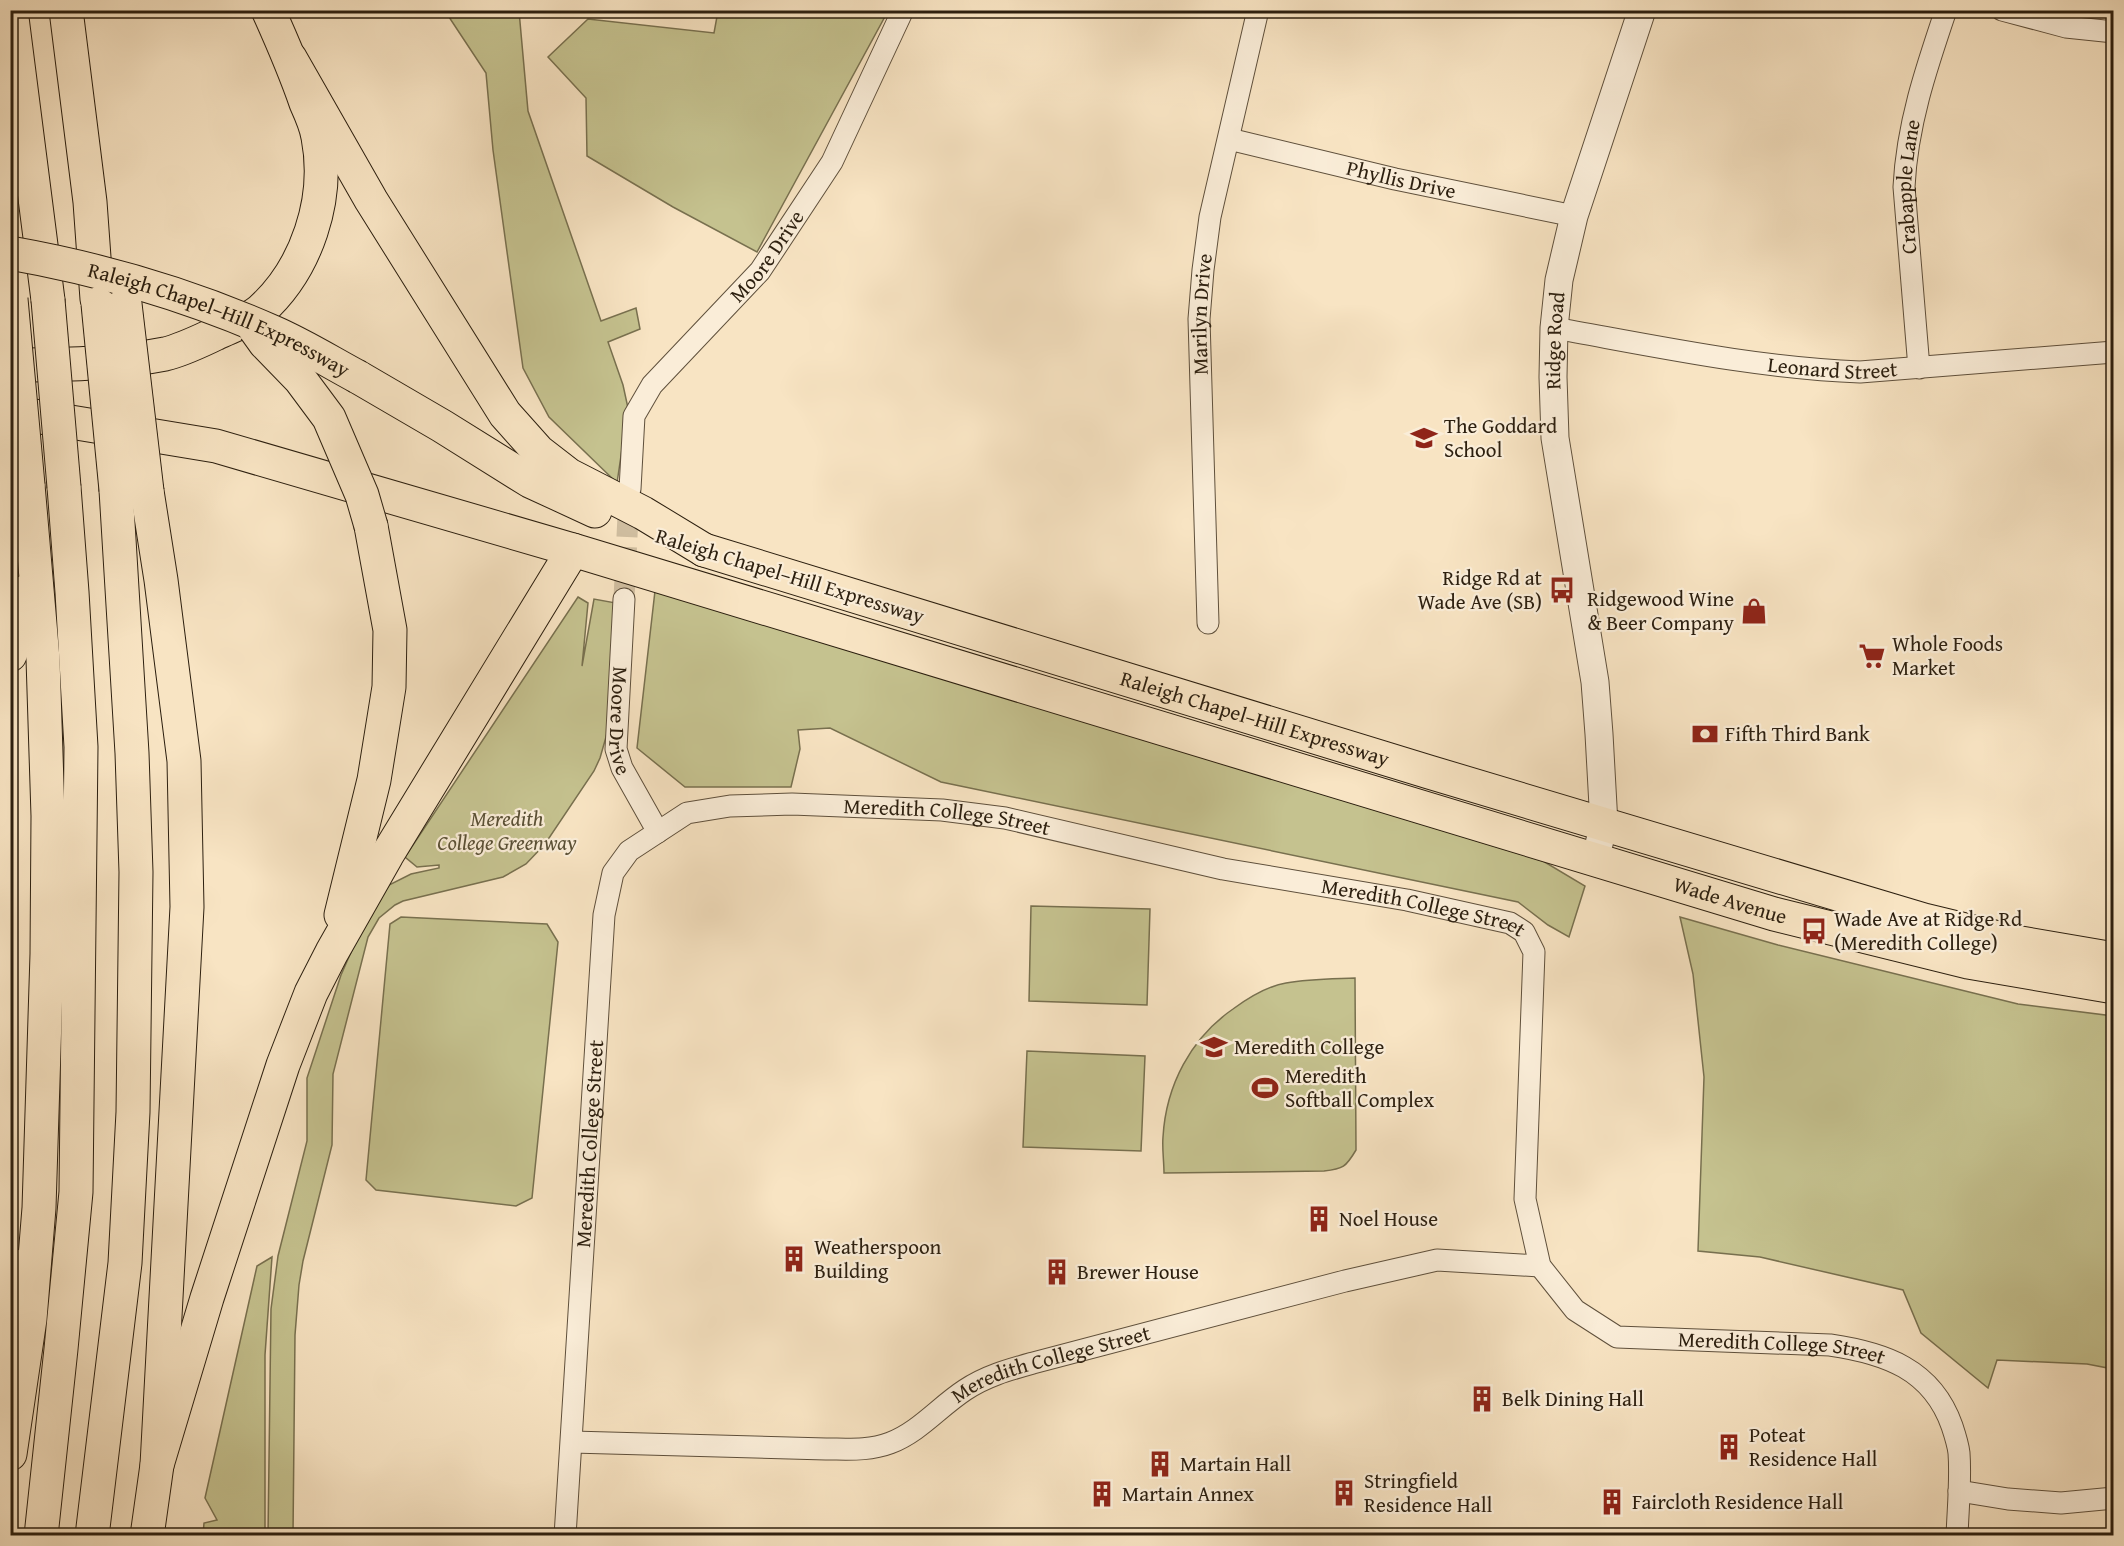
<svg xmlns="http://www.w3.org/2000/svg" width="2124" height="1546" font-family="'Gentium Book Plus',serif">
<rect width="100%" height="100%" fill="#f8e4c3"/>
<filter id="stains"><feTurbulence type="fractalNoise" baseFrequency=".00333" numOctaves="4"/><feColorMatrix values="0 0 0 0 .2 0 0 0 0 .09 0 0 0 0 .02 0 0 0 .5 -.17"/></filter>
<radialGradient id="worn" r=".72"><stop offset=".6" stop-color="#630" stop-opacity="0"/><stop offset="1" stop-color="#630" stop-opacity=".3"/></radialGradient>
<!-- green -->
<g fill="#c5c28f" stroke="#78704f" stroke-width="1.5">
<polygon points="445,11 519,11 528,111 601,321 636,308 640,329 608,342 623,385 628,408 617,483 549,417 523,368 493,150 486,73"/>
<polygon points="718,11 888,11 757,252 673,207 587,156 586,98 548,57 588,19 714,33"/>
<polygon points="655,591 1543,861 1585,886 1569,937 1548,925 1518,902 941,782 830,728 798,730 800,749 791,787 685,787 637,748"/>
<polygon points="578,597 588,603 582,666 594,599 616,603 608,730 600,758 594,771 545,844 526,864 503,877 403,901 395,905 379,918 368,937 333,1074 332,1145 303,1261 299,1285 295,1335 293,1535 268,1536 271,1309 278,1256 307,1141 307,1078 341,975 363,925 389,885 411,874 439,868 439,865 417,867 405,857"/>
<polygon points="1031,906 1150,909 1147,1005 1029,1001"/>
<polygon points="401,917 547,924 558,942 532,1198 516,1206 376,1190 366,1180 390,924"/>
<polygon points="1680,917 1778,945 2018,1004 2113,1016 2113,1369 2087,1364 1997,1360 1988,1388 1921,1333 1903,1290 1760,1257 1698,1251 1704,1077 1693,974"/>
<path d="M 1355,978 L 1356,1150 C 1346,1167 1343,1169 1324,1171 L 1164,1173 C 1164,1161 1162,1149 1163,1137 C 1166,1085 1191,1038 1233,1009 C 1248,998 1268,986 1286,983 C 1309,979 1332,979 1355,978 Z"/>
<polygon points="1027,1051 1145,1056 1141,1151 1023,1147"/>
<polygon points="272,1257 265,1355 265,1533 255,1536 203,1535 204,1523 217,1520 205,1498 257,1266"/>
</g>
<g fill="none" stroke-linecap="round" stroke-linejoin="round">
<!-- minor-tunnel -->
<polyline stroke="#cfbd9f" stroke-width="21" stroke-dasharray="21 10" stroke-linecap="butt" points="624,599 629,495"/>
<!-- minor casing -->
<g stroke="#5f503c" stroke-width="23">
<g id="minor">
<polyline points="2002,10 2066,27 2114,32"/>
<path id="s1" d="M 1229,139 L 1395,179 L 1574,216"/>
<path id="s2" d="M 1554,328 C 1655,346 1757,368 1860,372 L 2114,352"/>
<path id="s3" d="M 1919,368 L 1904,187 C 1907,125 1926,69 1946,10"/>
<path id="s4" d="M 630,489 L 634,416 L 652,385 L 760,271 L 832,162 L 903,10"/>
<path id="s5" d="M 624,599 L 616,749 L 622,768 L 658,832"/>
<path id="s6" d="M 1208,623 L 1199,319 L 1203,270 L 1210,217 L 1258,10"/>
<path id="s7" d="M 572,1442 L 826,1449 C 847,1449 869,1451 890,1443 C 919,1432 939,1407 965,1390 C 986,1376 1008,1370 1033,1363 L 1345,1281 L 1437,1260 L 1540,1266"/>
<polyline points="1959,1491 2008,1499 2061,1503 2114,1498"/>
<path id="s8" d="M 565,1536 L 604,915 L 613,873 L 629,851 L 687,813 L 730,806 L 792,804 L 942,810 L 1005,818 L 1223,869 L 1407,900 L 1510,923 L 1524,932 L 1534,952 L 1525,1199 L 1540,1266 L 1575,1310 L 1617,1337 L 1830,1345 C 1885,1353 1932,1369 1952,1426 C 1955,1435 1958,1444 1959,1453 C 1961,1480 1958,1508 1957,1536"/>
</g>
</g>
<!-- tertiary casing -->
<g stroke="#5f503c" stroke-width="29">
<g id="tertiary">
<path id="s9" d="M 1595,860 L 1604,824 L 1599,734 L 1595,682 L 1555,438 L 1553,377 L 1554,328 L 1559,280 L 1574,216 L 1642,10"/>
</g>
</g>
<!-- primary casing -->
<g stroke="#2c1f0f" stroke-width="35">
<g id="primary">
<path id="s10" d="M 573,550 L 1774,914 L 1968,962 L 2114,987"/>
<path id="s11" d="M 704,550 L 1429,772 L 1924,920 L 2015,942 L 2114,959"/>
</g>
</g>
<!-- motorway casing -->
<g stroke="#2c1f0f" stroke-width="35">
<g id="motorway">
<polyline points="11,10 48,300"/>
<polyline points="66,10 90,202 97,299"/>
<polyline points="290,58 371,200 505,414 538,451 569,475 643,513 704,550"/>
<path d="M 10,365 C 62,365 114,364 165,354 C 182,350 200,341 215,334 C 229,327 248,321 260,311 C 307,269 330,199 318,137 C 316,125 311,114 306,103 C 295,71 282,41 268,10"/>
<polyline points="358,377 442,426 530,481 595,511"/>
<polyline points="10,412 216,446 573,550 387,855 332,952 311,993 283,1065 207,1298 157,1465"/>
<polyline points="10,655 21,625 27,591"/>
<polyline points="341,915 374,780 389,687 390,630 371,526"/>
<polyline points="10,1264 11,1322"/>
<polyline points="10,1454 30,1319 39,1208 47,954 48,816 43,659 28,485"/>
<polyline points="41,1536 61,1349 76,1192 81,747 72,592 64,487"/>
<polyline points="92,1536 125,1263 133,1112 136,872 132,753 116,490"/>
<polyline points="147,1536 157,1465 187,907 184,761 161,580 147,491"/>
</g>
</g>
<!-- minor -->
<use href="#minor" stroke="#faedd8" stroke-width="21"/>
<!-- tertiary -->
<use href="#tertiary" stroke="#faedd8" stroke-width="27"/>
<!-- primary -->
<use href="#primary" stroke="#f8e4c3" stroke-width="33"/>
<!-- motorway -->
<use href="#motorway" stroke="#f8e4c3" stroke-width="33"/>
<!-- motorway-bridge casing -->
<g stroke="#2c1f0f" stroke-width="35" stroke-linecap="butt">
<g id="motorway-bridge">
<path id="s12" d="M 10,253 C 101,269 189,295 273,332 C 303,345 330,362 358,377"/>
<polyline points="11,299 28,485"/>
<polyline points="48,300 64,487"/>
<polyline points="98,304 116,490"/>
<polyline points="125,304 147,491"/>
<polyline points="255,329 265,343 300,379 329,418 362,495 371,526"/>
</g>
</g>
<!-- motorway-bridge -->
<use href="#motorway-bridge" stroke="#f8e4c3" stroke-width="33"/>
</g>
<!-- icons -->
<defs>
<g id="school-bare" transform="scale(2.07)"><path d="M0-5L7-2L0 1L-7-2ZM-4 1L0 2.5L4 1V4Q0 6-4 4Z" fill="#8f2418" stroke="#faedd8" stroke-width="2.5" paint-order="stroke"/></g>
<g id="bus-bare" transform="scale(2.07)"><path d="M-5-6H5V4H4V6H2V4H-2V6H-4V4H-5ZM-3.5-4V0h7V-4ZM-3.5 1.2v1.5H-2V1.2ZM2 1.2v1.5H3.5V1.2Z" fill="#8f2418" stroke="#faedd8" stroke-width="2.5" paint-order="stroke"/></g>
<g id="shop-bare" transform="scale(2.07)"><path d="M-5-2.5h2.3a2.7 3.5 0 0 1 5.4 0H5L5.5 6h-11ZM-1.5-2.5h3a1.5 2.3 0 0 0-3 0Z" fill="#8f2418" stroke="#faedd8" stroke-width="2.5" paint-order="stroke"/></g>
<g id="supermarket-bare" transform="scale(2.07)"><path d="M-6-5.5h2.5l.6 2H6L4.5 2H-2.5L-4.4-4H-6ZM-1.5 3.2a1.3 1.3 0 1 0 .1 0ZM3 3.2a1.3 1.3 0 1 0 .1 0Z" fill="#8f2418" stroke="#faedd8" stroke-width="2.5" paint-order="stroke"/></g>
<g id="bank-bare" transform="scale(2.07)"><path d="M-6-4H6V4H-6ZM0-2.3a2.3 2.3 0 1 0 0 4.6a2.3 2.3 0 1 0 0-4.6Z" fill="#8f2418" stroke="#faedd8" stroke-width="2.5" paint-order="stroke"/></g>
<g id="university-bare" transform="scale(2.07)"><path d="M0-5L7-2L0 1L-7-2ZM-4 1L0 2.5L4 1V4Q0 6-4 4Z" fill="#8f2418" stroke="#faedd8" stroke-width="2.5" paint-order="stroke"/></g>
<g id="stadium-bare" transform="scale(2.07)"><path d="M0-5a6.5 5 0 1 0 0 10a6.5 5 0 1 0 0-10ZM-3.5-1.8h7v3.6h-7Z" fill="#8f2418" stroke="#faedd8" stroke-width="2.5" paint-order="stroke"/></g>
<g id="building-bare" transform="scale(2.07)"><path d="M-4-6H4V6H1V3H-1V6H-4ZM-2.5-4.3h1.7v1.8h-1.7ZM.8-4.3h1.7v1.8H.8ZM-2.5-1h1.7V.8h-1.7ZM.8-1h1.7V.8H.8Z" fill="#8f2418" stroke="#faedd8" stroke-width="2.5" paint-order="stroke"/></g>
</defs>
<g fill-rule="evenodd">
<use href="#school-bare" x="1424" y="438"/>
<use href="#bus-bare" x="1562" y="590"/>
<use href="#shop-bare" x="1754" y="611"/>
<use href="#supermarket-bare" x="1872" y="656"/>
<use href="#bank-bare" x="1705" y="734"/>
<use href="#bus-bare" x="1814" y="931"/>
<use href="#university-bare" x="1214" y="1047"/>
<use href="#stadium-bare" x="1265" y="1088"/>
<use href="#building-bare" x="1319" y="1219"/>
<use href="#building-bare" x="794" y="1259"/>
<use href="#building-bare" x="1057" y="1272"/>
<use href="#building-bare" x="1482" y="1399"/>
<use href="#building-bare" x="1729" y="1447"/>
<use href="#building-bare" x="1160" y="1464"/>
<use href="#building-bare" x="1344" y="1493"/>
<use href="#building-bare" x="1102" y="1494"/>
<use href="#building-bare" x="1612" y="1502"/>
</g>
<g text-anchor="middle" stroke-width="4.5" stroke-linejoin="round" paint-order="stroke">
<!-- street labels -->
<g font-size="21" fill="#2c1f0f" stroke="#faedd8">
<text dy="7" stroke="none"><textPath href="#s1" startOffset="177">Phyllis Drive</textPath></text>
<text dy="7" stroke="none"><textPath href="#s3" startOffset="182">Crabapple Lane</textPath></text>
<text dy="7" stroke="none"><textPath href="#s4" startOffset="282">Moore Drive</textPath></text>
<text dy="7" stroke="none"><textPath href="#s6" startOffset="309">Marilyn Drive</textPath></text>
<text dy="7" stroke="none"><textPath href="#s12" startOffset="220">Raleigh Chapel–Hill Expressway</textPath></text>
<text dy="7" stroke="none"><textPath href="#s9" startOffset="524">Ridge Road</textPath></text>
<text dy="7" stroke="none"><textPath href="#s2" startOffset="282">Leonard Street</textPath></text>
<text transform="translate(790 576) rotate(17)" y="7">Raleigh Chapel–Hill Expressway</text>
<text dy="7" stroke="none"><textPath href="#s11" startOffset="576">Raleigh Chapel–Hill Expressway</textPath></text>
<text dy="7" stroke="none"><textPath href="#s5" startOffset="122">Moore Drive</textPath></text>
<text dy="7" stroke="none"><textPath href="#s8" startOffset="1023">Meredith College Street</textPath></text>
<text dy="7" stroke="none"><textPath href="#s10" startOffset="1209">Wade Avenue</textPath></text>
<text dy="7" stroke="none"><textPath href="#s8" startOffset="1509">Meredith College Street</textPath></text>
<text dy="7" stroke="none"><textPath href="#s8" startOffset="393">Meredith College Street</textPath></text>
<text dy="7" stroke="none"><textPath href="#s8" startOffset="2223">Meredith College Street</textPath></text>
<text dy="7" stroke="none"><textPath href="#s7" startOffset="501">Meredith College Street</textPath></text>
</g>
<!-- poi labels -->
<g font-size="21" fill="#2c1f0f" stroke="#faedd8" text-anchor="start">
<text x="1444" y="433">The Goddard<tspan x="1444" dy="24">School</tspan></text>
<text x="1542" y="585" text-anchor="end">Ridge Rd at<tspan x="1542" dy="24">Wade Ave (SB)</tspan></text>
<text x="1734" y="606" text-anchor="end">Ridgewood Wine<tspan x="1734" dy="24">&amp; Beer Company</tspan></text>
<text x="1892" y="651">Whole Foods<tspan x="1892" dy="24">Market</tspan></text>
<text x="1725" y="741">Fifth Third Bank</text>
<text x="1834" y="926">Wade Ave at Ridge Rd<tspan x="1834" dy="24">(Meredith College)</tspan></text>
<text x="1234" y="1054">Meredith College</text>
<text x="1285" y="1083">Meredith<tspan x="1285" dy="24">Softball Complex</tspan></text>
<text x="1339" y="1226">Noel House</text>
<text x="814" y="1254">Weatherspoon<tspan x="814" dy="24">Building</tspan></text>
<text x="1077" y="1279">Brewer House</text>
<text x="1502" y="1406">Belk Dining Hall</text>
<text x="1749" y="1442">Poteat<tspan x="1749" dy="24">Residence Hall</tspan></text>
<text x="1180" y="1471">Martain Hall</text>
<text x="1364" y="1488">Stringfield<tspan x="1364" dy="24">Residence Hall</tspan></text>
<text x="1122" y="1501">Martain Annex</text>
<text x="1632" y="1509">Faircloth Residence Hall</text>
</g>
<!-- park labels -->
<g font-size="21" font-style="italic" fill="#5a5035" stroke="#faedd8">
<text x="507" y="826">Meredith<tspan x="507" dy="24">College Greenway</tspan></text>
</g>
</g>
<!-- margin -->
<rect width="2124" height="1546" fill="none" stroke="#f8e4c3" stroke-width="36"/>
<rect x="12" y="12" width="2100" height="1522" fill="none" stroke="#2c1f0f" stroke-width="3"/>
<rect x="18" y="18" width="2088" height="1510" fill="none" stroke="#2c1f0f" stroke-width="1.5"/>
<rect width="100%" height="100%" filter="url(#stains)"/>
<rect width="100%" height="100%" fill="url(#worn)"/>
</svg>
